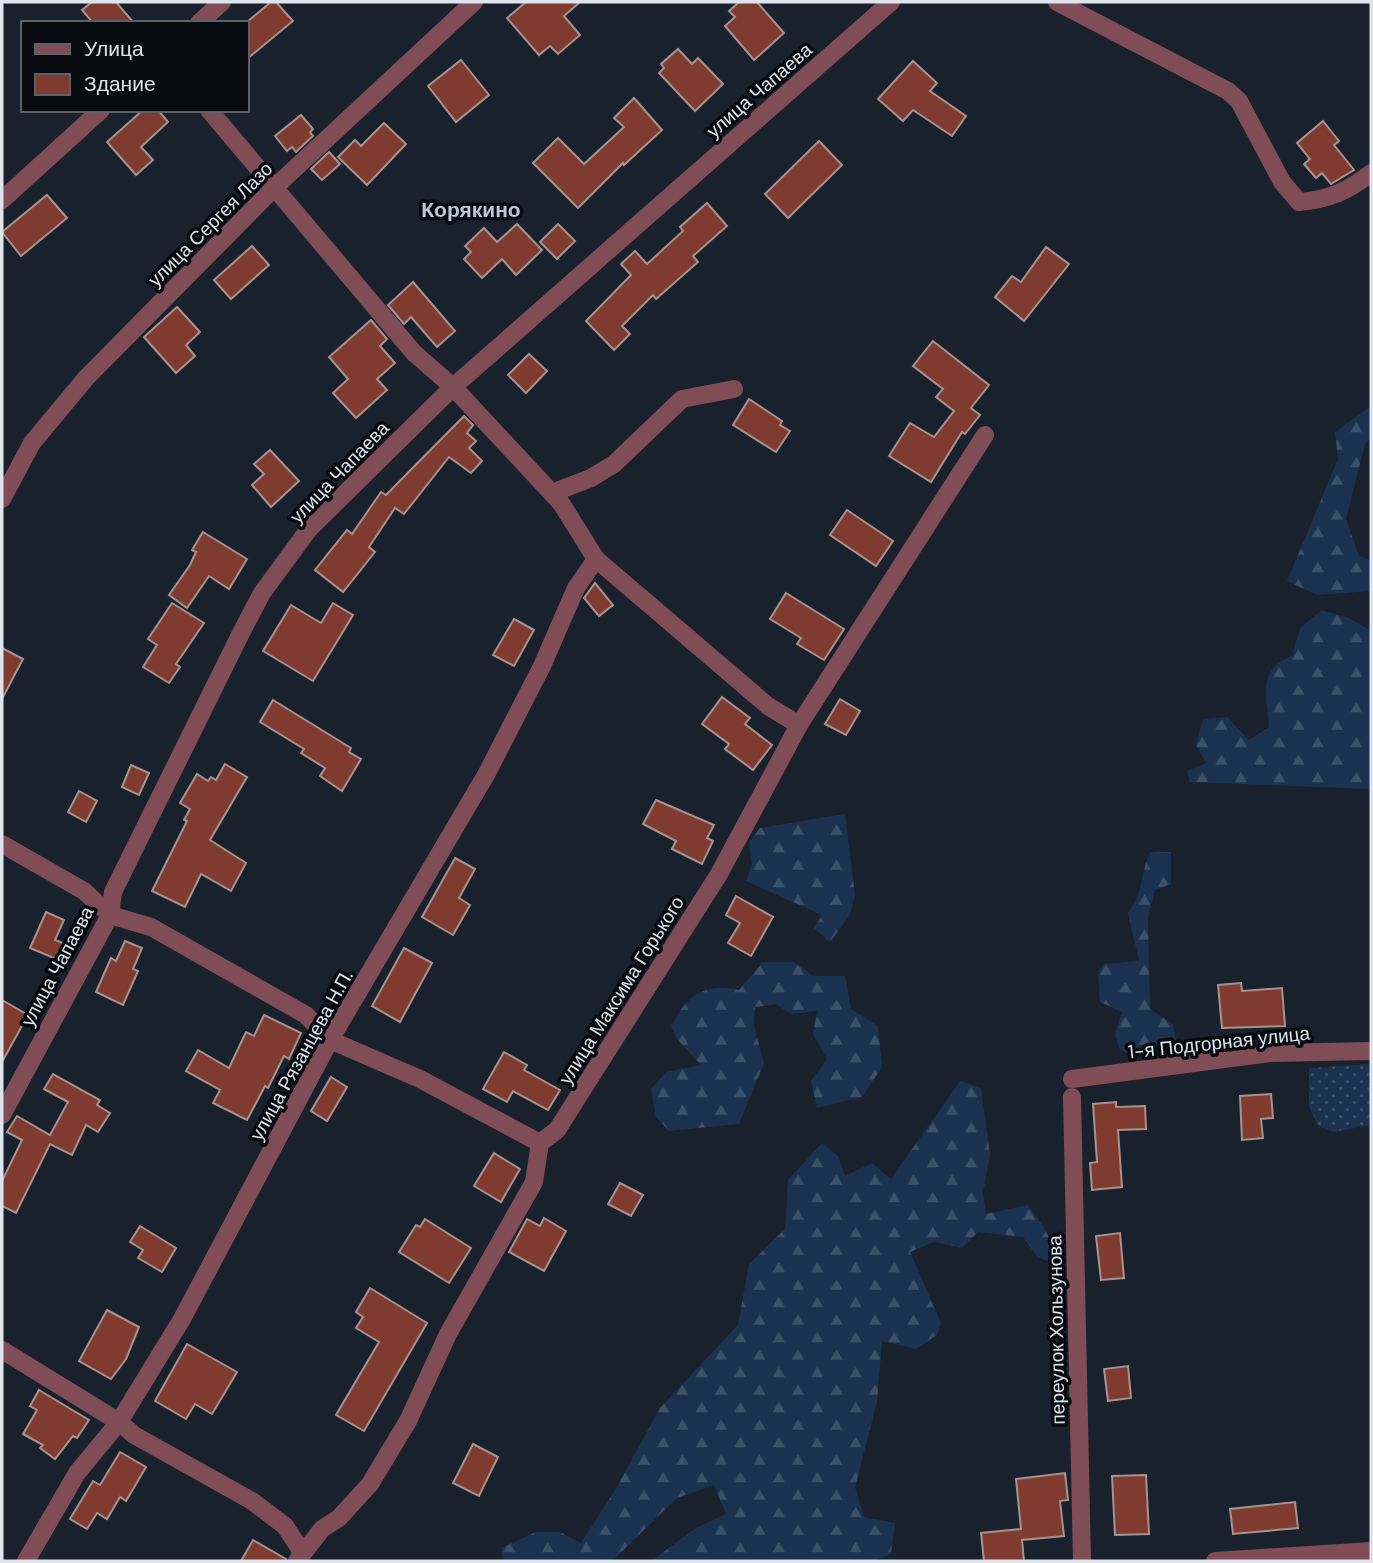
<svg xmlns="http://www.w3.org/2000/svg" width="1373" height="1563" font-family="'DM Sans',sans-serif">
<defs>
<pattern id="grass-dots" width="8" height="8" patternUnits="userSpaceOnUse" patternTransform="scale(1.75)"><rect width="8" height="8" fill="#1a3250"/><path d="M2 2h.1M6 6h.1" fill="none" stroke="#3b5069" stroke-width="1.8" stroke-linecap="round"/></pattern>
<pattern id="forest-firs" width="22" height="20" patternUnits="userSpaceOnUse" patternTransform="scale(1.75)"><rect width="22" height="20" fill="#1a3250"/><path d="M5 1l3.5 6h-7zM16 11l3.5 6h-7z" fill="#3b5069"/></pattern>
</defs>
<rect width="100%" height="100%" fill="#18212c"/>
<!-- grass -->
<polygon fill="url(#grass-dots)" points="1371,1064 1371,1125 1334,1132 1318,1126 1309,1106 1309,1068"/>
<!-- forest -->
<g fill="url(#forest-firs)">
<polygon points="1371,406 1371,439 1365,444 1346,519 1359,556 1371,560 1371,591 1317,595 1287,581 1338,459 1335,432"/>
<path d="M 1322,610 L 1349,618 L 1371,631 L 1371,789 L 1190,782 L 1187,771 L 1206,763 L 1196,745 L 1203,719 L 1227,717 L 1249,740 L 1269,727 C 1267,696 1256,670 1292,656 L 1300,628 Z"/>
<polygon points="845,814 855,894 850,915 830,942 814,928 822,915 746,881 752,864 749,842 760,828"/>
<path d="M 1150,852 L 1171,852 L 1171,884 L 1155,890 L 1148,917 L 1150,1009 L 1173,1024 L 1179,1051 L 1128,1053 L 1120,1050 L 1115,1035 L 1122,1012 L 1100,1002 L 1098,974 L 1103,964 L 1139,961 L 1128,913 C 1144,892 1140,875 1150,852 Z"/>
<path d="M 763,962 L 794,962 L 813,976 L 845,976 L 851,1009 L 878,1026 L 882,1067 L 862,1097 L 817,1108 L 811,1081 L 827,1059 L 813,1034 L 817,1011 L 791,1014 L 776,1004 L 755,1007 L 754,1026 L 764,1063 L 739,1124 L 669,1131 L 656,1117 L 651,1089 L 666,1072 L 701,1065 L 677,1039 L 671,1026 C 688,995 703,983 739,990 Z"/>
<path d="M 960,1081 L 981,1088 L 990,1155 L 983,1193 L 986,1214 L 1027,1205 C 1041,1222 1056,1240 1051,1263 L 1037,1256 L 1023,1237 L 978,1232 L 962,1248 L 934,1242 L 910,1252 L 941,1323 L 937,1335 L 916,1349 L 882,1341 L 877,1402 L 855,1487 L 864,1517 L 895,1523 L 891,1554 L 873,1561 L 651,1561 L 696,1528 L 726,1514 L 714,1485 L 677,1498 L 612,1561 L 503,1561 L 501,1548 L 536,1532 L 560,1532 L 581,1543 L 617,1487 L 660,1408 L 738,1325 L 749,1264 L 785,1229 L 788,1180 L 822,1143 L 838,1156 L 845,1176 L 872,1163 L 891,1179 Z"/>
</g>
<!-- building -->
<g fill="#803b31" stroke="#a7928f" stroke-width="2">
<polygon points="92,2 116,2 134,23 93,23 82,10"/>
<polygon points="271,2 276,2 293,21 247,59 247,22"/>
<polygon points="526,2 580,2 564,16 580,35 558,54 550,46 539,55 507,18"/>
<polygon points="739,2 757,2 784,33 754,60 725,26 735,17 729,11"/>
<polygon points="678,49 692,64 698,58 723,84 695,111 659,73 664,68 661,64"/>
<polygon points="461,60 489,95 456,122 428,86"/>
<polygon points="913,61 937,83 930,91 966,116 952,136 913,110 903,121 878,99"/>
<polygon points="634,98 662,130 624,165 623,163 578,208 533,163 558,138 584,164 624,127 614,118"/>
<polygon points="143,110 158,110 168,122 141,147 153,160 136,175 107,142"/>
<polygon points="301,115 313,129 310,132 313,136 296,152 292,147 287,151 275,136"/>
<polygon points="1323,121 1339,141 1334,145 1354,170 1331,184 1322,173 1316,178 1304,164 1310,159 1297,143"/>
<polygon points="384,123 406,144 367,185 338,157 355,140 361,146"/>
<polygon points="819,141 842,165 788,218 765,194"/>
<polygon points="329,152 340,164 322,180 311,169"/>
<polygon points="47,195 67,218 21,256 2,232"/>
<polygon points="707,203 727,226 693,256 698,262 656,299 653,295 622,326 630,334 614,350 586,321 631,275 621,264 635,251 647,264 683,231 680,227"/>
<polygon points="517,224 542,250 516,275 502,259 482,278 464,259 471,252 465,246 484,228 497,242"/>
<polygon points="558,224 575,241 557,259 540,242"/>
<polygon points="252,246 269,265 231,299 214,280"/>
<polygon points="1046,247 1069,264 1024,321 995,297 1012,276 1021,282"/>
<polygon points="413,282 455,331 437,347 411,317 404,324 388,305"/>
<polygon points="177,307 200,332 186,345 195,356 176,373 144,337"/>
<polygon points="371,320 387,339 380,346 395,363 377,379 387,390 356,418 333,393 348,379 329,357"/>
<polygon points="933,341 989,385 971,408 980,415 965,434 962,432 931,482 889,456 910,423 934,437 954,411 936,397 943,389 913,366"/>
<polygon points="529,354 547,371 526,393 508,375"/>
<polygon points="749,399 782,421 780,425 790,431 776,452 733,425"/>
<polygon points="464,416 473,425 467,433 476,441 469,448 482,461 471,473 449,457 404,514 395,508 369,547 375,552 343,592 315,570 347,530 352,534 381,492 386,495"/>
<polygon points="270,450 299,481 271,507 252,485 264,474 254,464"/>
<polygon points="847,510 893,541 876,566 830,535"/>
<polygon points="203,532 247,559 229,589 209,576 187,608 169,595 190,565 196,552 192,550"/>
<polygon points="595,583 613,605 599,616 584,598"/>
<polygon points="786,593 844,629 824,660 797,644 801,638 770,619"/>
<polygon points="172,603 204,623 176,664 180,667 169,683 143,667 157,645 148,639"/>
<polygon points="333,603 353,615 313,681 263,651 291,605 321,623"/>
<polygon points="514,619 534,630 514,666 493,655"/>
<polygon points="2,648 23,659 2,699"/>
<polygon points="722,697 750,718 745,724 772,745 753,770 725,749 729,744 702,724"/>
<polygon points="840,699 860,711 846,735 825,724"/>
<polygon points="273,700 351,748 349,752 361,759 342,791 320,776 325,768 301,753 304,749 260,722"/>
<polygon points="225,764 247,777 210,840 246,863 231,891 201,874 185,907 152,891 187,821 184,820 190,809 180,803 197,774 208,781 211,777 216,780"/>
<polygon points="131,765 149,773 139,795 122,787"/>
<polygon points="79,791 97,801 86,822 68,812"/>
<polygon points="656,800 714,825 707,838 713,841 702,864 672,849 676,841 643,824"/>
<polygon points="455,858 475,869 459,898 470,905 453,935 422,917"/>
<polygon points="736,896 773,917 751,956 728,943 740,923 726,915"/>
<polygon points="46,912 64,920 55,940 63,943 56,959 30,948"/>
<polygon points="125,941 142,948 133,969 138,971 123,1005 96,992 111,958 116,961"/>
<polygon points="404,948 432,963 400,1022 372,1006"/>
<polygon points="1241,983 1242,991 1282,988 1285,1026 1222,1028 1218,985"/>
<polygon points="2,1000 28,1015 2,1062"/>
<polygon points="264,1015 301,1033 289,1059 284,1056 268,1088 265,1086 247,1120 213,1103 220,1090 186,1071 198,1050 229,1068 246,1032 254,1036"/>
<polygon points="504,1052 527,1065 524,1070 560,1090 548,1110 513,1091 507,1102 483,1089"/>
<polygon points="53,1074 100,1100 97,1105 110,1113 98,1132 86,1125 72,1155 50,1144 16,1213 2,1206 2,1181 22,1140 7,1132 17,1116 50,1135 68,1102 44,1089"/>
<polygon points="331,1077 347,1087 327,1121 311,1111"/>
<polygon points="1271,1094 1273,1118 1261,1119 1263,1138 1242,1140 1240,1096"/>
<polygon points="1116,1102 1116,1107 1145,1106 1146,1129 1118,1130 1122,1187 1092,1190 1090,1163 1097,1162 1093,1104"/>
<polygon points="494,1153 520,1169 501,1202 474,1186"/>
<polygon points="620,1183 643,1195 631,1216 608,1204"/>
<polygon points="544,1218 566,1231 544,1271 509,1252 527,1219 540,1226"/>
<polygon points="425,1219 471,1248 449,1283 399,1252 416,1225 420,1227"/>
<polygon points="140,1226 176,1248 162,1272 138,1258 143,1250 130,1242"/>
<polygon points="1120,1233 1124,1278 1101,1280 1096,1236"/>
<polygon points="370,1288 427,1323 364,1431 336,1415 379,1342 356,1328 363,1317 356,1312"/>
<polygon points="107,1310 139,1327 126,1359 111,1379 79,1361"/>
<polygon points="187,1344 237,1372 212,1414 195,1404 186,1419 155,1401"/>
<polygon points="1128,1366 1131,1398 1108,1401 1104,1369"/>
<polygon points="39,1390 89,1420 77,1438 73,1436 55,1459 40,1448 43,1445 23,1434 37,1410 30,1406"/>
<polygon points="473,1444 498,1457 479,1496 453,1483"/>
<polygon points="120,1452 146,1467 126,1501 120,1497 107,1519 97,1513 87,1529 70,1519 93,1481 100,1485"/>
<polygon points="1065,1473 1068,1500 1060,1501 1064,1536 1022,1540 1024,1561 984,1561 981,1533 1021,1529 1016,1479"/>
<polygon points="1146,1475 1149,1534 1115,1535 1112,1476"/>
<polygon points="1295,1502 1298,1528 1233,1534 1230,1509"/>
<polygon points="253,1540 286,1559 286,1561 241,1561"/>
</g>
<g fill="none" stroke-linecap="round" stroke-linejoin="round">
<!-- street -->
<g stroke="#804d57" stroke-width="18">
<path d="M 1057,2 L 1228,91 L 1239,101 L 1282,182 L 1299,202 C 1328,200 1348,191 1371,173"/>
<polyline points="199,23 222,2"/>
<polyline points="209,110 414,353 453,387 561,503 596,559 768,706 799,725"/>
<polyline points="2,200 101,110"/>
<polyline points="552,493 591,478 614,464 682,399 734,389"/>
<polyline points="2,499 32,443 86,378 275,187 474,2"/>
<polyline points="2,844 84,891 110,915 151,927 306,1015 330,1040 420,1079 540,1143"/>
<polyline points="1072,1079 1270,1053 1371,1051"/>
<polyline points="1072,1097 1082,1561"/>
<polyline points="2,1115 110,915 113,892 241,633 262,593 309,529 453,387 891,2"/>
<polyline points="2,1350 119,1422 134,1435 252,1501 285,1526 302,1552"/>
<polyline points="26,1561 77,1473 119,1422 182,1319 330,1040 487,773 542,666 576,588 596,559"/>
<polyline points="297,1561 322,1529 339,1518 370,1484 408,1421 448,1334 534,1182 540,1143 557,1130 719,874 799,725 985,435"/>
<polyline points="1215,1561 1371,1551"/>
</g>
</g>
<g text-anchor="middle" stroke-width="7" stroke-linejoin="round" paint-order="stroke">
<!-- street labels -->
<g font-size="19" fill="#dee4ec" stroke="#070a0f">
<text transform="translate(759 90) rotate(-41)" y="7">улица Чапаева</text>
<text transform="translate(210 224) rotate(-45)" y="7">улица Сергея Лазо</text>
<text transform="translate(339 472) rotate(-46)" y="7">улица Чапаева</text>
<text transform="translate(57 966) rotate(-62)" y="7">улица Чапаева</text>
<text transform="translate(621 990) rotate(-58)" y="7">улица Максима Горького</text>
<text transform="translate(1219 1042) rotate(-6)" y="7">1-я Подгорная улица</text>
<text transform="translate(301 1055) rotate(-61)" y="7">улица Рязанцева Н.П.</text>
<text transform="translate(1056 1330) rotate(-91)" y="7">переулок Хользунова</text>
</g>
<!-- neighbourhood labels -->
<g font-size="21" font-weight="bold" fill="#bbc7d7" stroke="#070a0f">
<text x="471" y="217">Корякино</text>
</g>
</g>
<!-- border -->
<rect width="1373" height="1563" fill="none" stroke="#dee4ec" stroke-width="7"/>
<!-- legend -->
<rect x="21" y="21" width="228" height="91" fill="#070a0f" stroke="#5d6167" stroke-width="2"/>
<rect x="35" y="44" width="35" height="10" fill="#804d57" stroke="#5d6167" stroke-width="2"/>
<text x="84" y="56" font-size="21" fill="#dee4ec">Улица</text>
<rect x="35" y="74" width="35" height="21" fill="#803b31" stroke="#5d6167" stroke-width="2"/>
<text x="84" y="91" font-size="21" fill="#dee4ec">Здание</text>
</svg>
